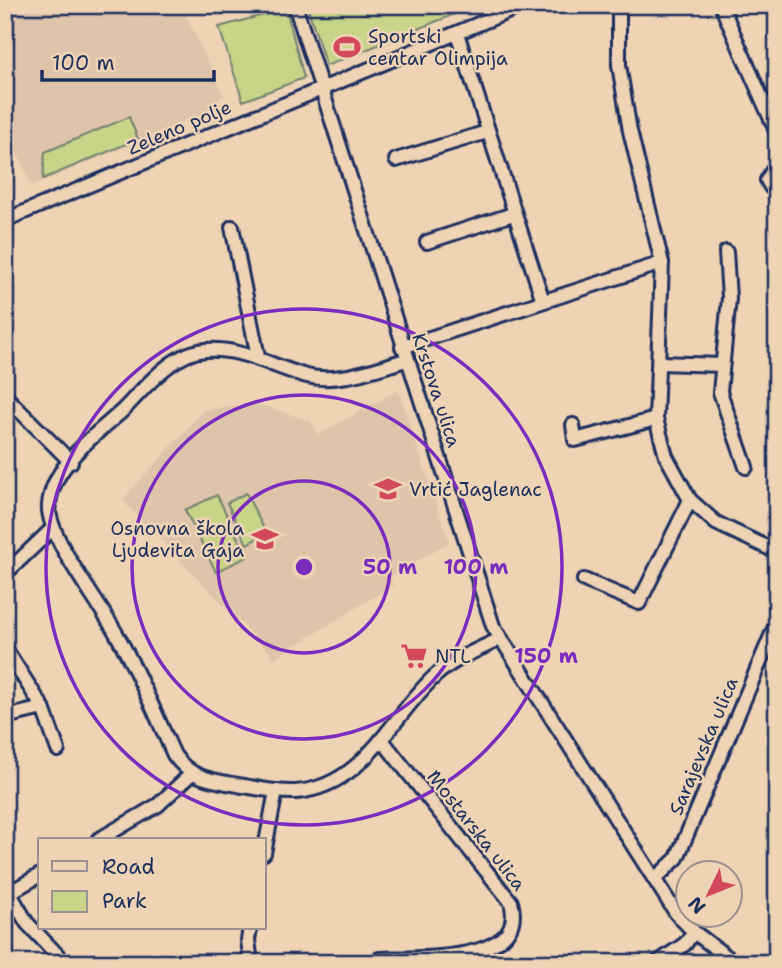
<svg xmlns="http://www.w3.org/2000/svg" width="782" height="968" font-family="'Shantell Sans',sans-serif">
<rect width="100%" height="100%" fill="#eed3b5"/>
<filter id="ink" filterUnits="userSpaceOnUse"><feTurbulence type="fractalNoise" baseFrequency=".0143" numOctaves="2"/><feDisplacementMap in="SourceGraphic" scale="14" xChannelSelector="R" yChannelSelector="G"/><feConvolveMatrix kernelMatrix="1 2 1 2 8 2 1 2 1" color-interpolation-filters="sRGB"/></filter>
<g filter="url(#ink)">
<!-- built -->
<g fill="#dec4aa">
<polygon points="5,5 181,5 224,96 219,98 222,106 32,186 5,126"/>
<polygon points="398,390 449,542 390,577 393,585 275,658 122,500 204,410 255,403 310,421 318,435"/>
</g>
<!-- green -->
<g fill="#c8d487" stroke="#728272" stroke-width="2">
<polygon points="307,5 477,5 326,66"/>
<polygon points="286,9 304,78 243,101 219,27"/>
<polygon points="129,117 138,139 43,179 45,152"/>
<polygon points="246,493 266,533 247,544 227,503"/>
<polygon points="217,495 247,557 216,572 185,510"/>
</g>
<g fill="none" stroke-linecap="round" stroke-linejoin="round">
<!-- minor casing -->
<g stroke="#1b2f5e" stroke-width="18">
<g id="minor">
<polyline points="295,5 493,626 676,913 694,932 735,963"/>
<polyline points="619,5 619,65 630,131 662,263 656,419 666,456 690,500 716,523 777,552"/>
<polyline points="721,5 777,133"/>
<polyline points="457,33 543,301"/>
<polyline points="396,160 487,132"/>
<polyline points="777,164 767,180 771,187 777,190"/>
<polyline points="5,220 524,5"/>
<polyline points="232,227 258,357"/>
<polyline points="427,242 513,214"/>
<polyline points="726,252 729,298 720,392 746,467"/>
<polyline points="402,347 662,263"/>
<path d="M 406,360 C 374,369 336,385 303,375 C 269,365 242,348 206,350 C 172,352 144,389 122,411 C 95,435 52,466 49,505 C 46,536 101,605 117,635 C 139,674 156,715 174,755 C 191,779 211,780 238,785 C 257,788 277,793 296,792 C 365,786 391,717 435,676 C 453,659 478,650 500,639"/>
<polyline points="659,363 722,365"/>
<polyline points="5,396 71,462"/>
<polyline points="573,425 575,440 656,419"/>
<polyline points="5,574 52,529"/>
<polyline points="584,580 639,603 690,500"/>
<polyline points="5,648 43,708 58,750"/>
<polyline points="5,717 43,708"/>
<polyline points="98,840 158,805 191,774"/>
<polyline points="264,853 276,791"/>
<polyline points="655,879 677,858 777,622"/>
<polyline points="5,885 27,923 65,963"/>
<polyline points="9,893 40,875"/>
<polyline points="250,928 248,940 251,963"/>
<path d="M 369,963 L 379,959 C 416,957 529,965 511,902 L 382,740"/>
<polyline points="657,963 685,944 694,932"/>
</g>
</g>
<!-- minor -->
<use href="#minor" stroke="#eed3b5" stroke-width="12"/>
</g>
</g>
<!-- distance rings -->
<g fill="none" stroke="#7b2cbf" stroke-width="3.5">
<circle cx="304" cy="567" r="86"/>
<circle cx="304" cy="567" r="172"/>
<circle cx="304" cy="567" r="258"/>
</g>
<!-- icons -->
<defs>
<g id="stadium-bare" transform="scale(2.1)"><path d="M0-5a6.5 5 0 1 0 0 10a6.5 5 0 1 0 0-10ZM-3.5-1.8h7v3.6h-7Z" fill="#d1495b" stroke="#eed3b5" stroke-width="2.5" paint-order="stroke"/></g>
<g id="school-bare" transform="scale(2.1)"><path d="M0-5L7-2L0 1L-7-2ZM-4 1L0 2.5L4 1V4Q0 6-4 4Z" fill="#d1495b" stroke="#eed3b5" stroke-width="2.5" paint-order="stroke"/></g>
<g id="supermarket-bare" transform="scale(2.1)"><path d="M-6-5.5h2.5l.6 2H6L4.5 2H-2.5L-4.4-4H-6ZM-1.5 3.2a1.3 1.3 0 1 0 .1 0ZM3 3.2a1.3 1.3 0 1 0 .1 0Z" fill="#d1495b" stroke="#eed3b5" stroke-width="2.5" paint-order="stroke"/></g>
</defs>
<g fill-rule="evenodd">
<use href="#stadium-bare" x="347" y="47"/>
<use href="#school-bare" x="388" y="489"/>
<use href="#school-bare" x="265" y="539"/>
<use href="#supermarket-bare" x="414" y="656"/>
</g>
<g text-anchor="middle" stroke-width="5" stroke-linejoin="round" paint-order="stroke">
<!-- poi labels -->
<g font-size="19" fill="#1b2f5e" stroke="#eed3b5" text-anchor="start">
<text x="368" y="43">Sportski<tspan x="368" dy="22">centar Olimpija</tspan></text>
<text x="409" y="496">Vrtić Jaglenac</text>
<text x="244" y="535" text-anchor="end">Osnovna škola<tspan x="244" dy="22">Ljudevita Gaja</tspan></text>
<text x="435" y="663">NTL</text>
</g>
<!-- street labels -->
<g font-size="19" fill="#1b2f5e" stroke="#eed3b5">
<text transform="translate(179 127) rotate(-23)" y="7">Zeleno polje</text>
<text transform="translate(437 390) rotate(72)" y="7">Krstova ulica</text>
<text transform="translate(703 746) rotate(-67)" y="7">Sarajevska ulica</text>
<text transform="translate(477 830) rotate(52)" y="7">Mostarska ulica</text>
</g>
</g>
<circle cx="304" cy="567" r="10" fill="#7b2cbf" stroke="#eed3b5" stroke-width="3.5"/>
<g font-size="21" text-anchor="middle" font-weight="bold" fill="#7b2cbf" stroke="#eed3b5" stroke-width="5" stroke-linejoin="round" paint-order="stroke">
<text x="390" y="574">50 m</text>
<text x="476" y="574">100 m</text>
<text x="546" y="663">150 m</text>
</g>
<!-- margin -->
<rect width="782" height="968" fill="none" stroke="#eed3b5" stroke-width="28"/>
<rect x="14" y="14" width="754" height="940" fill="none" stroke="#1b2f5e" stroke-width="2.5" filter="url(#ink)"/>
<!-- legend -->
<rect x="38" y="838" width="228" height="91" fill="#eed3b5" stroke="#9a9192" stroke-width="2"/>
<rect x="52" y="861" width="35" height="10" fill="#eed3b5" stroke="#9a9192" stroke-width="2"/>
<text x="102" y="874" font-size="21" fill="#1b2f5e">Road</text>
<rect x="52" y="891" width="35" height="21" fill="#c8d487" stroke="#9a9192" stroke-width="2"/>
<text x="102" y="908" font-size="21" fill="#1b2f5e">Park</text>
<!-- north arrow -->
<g transform="translate(709 894) rotate(227)"><circle r="33" fill="#eed3b5" stroke="#9a9192" stroke-width="2"/>
<path d="M0-5L12 26L0 18L-12 26Z" fill="#d1495b"/>
<text y="-10" font-size="19" font-weight="bold" text-anchor="middle" fill="#1b2f5e">N</text>
</g>
<!-- scale -->
<path d="M42 70v10h172v-10" fill="none" stroke="#1b2f5e" stroke-width="3.5"/>
<text x="52" y="70" font-size="21" fill="#1b2f5e" stroke="#eed3b5" stroke-width="5" paint-order="stroke">100 m</text>
</svg>
